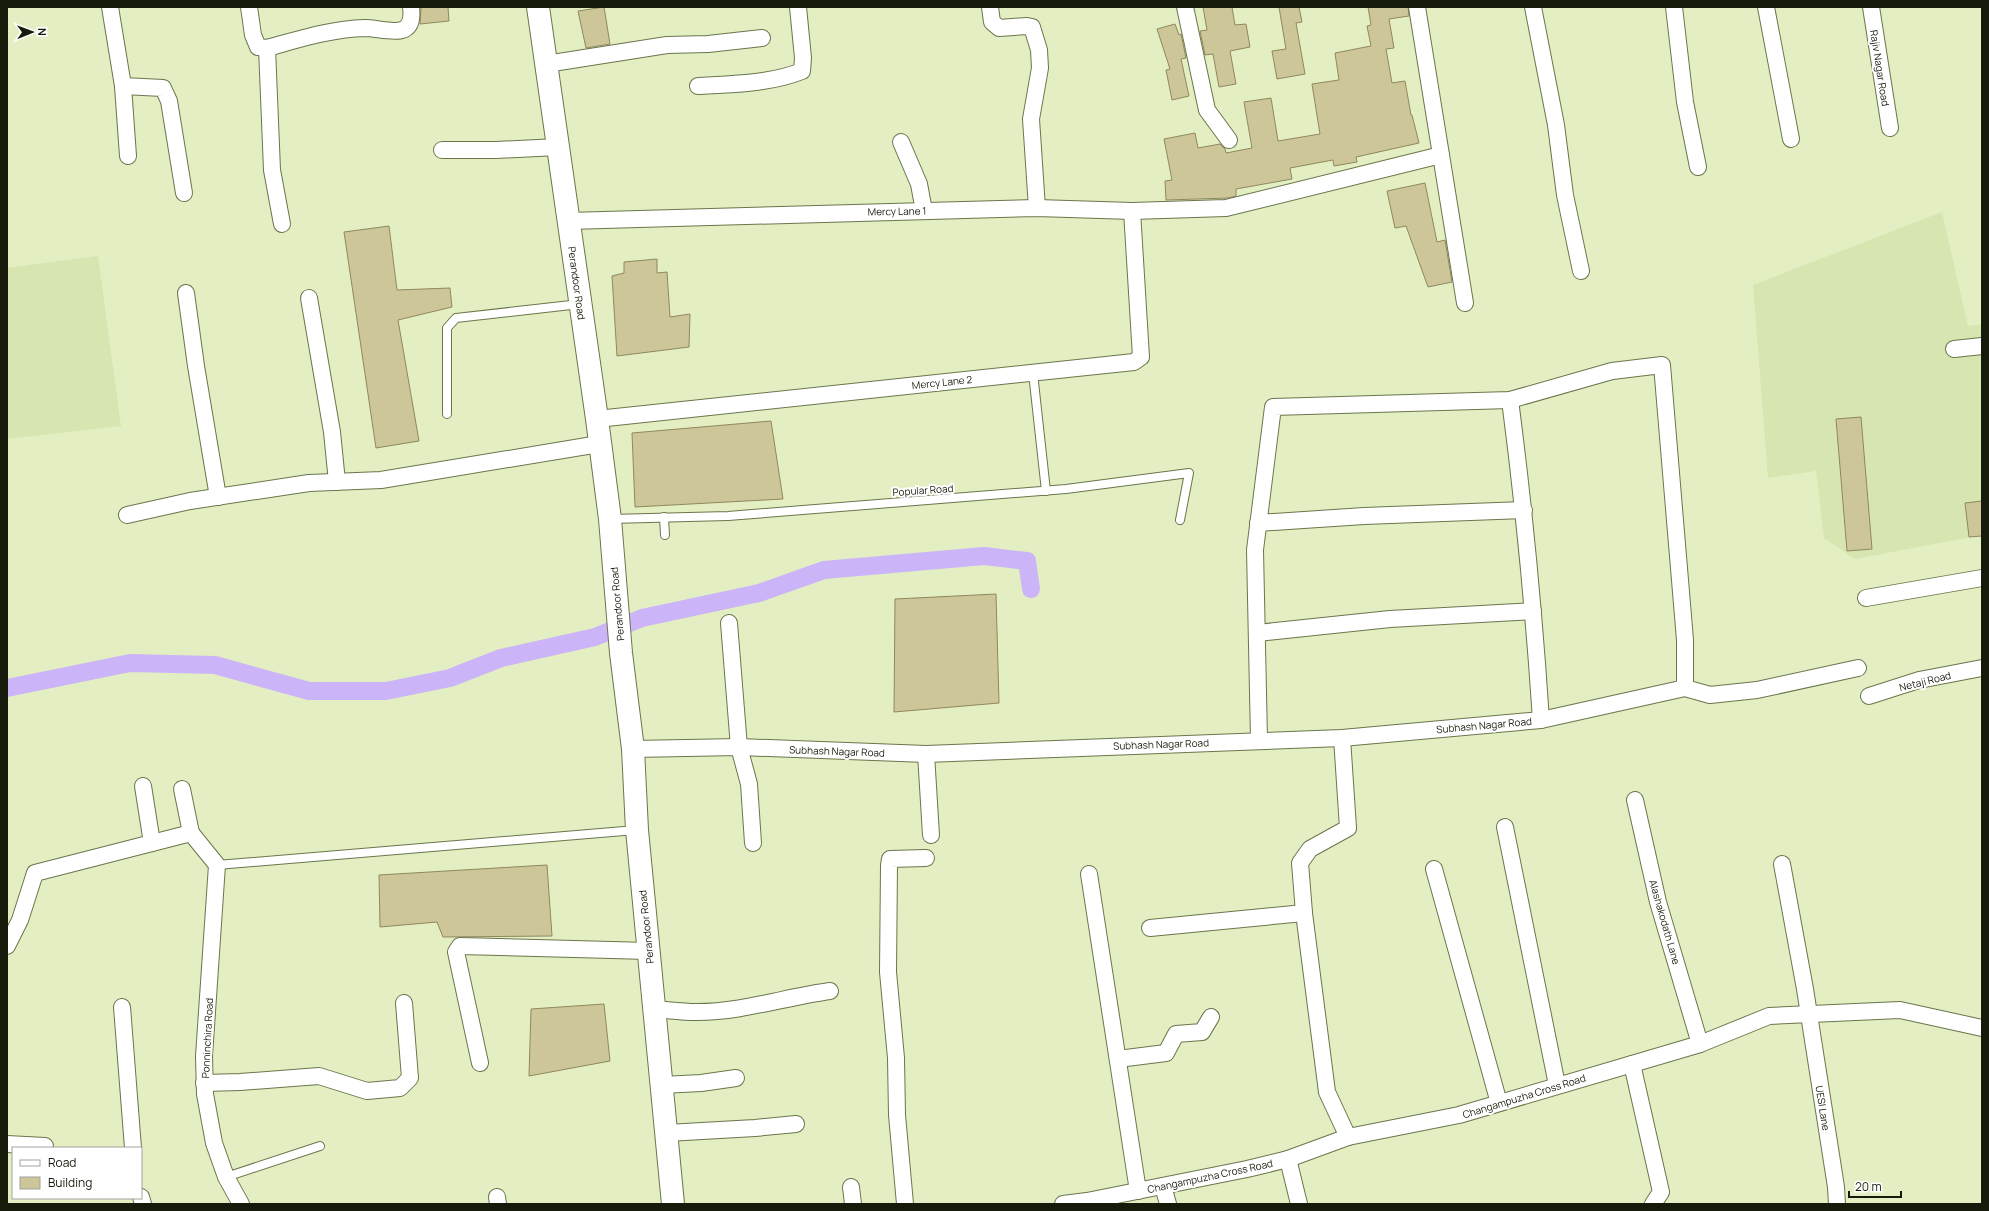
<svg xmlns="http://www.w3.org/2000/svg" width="1989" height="1211" font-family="Manrope,sans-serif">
<rect width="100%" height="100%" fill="#e3efc2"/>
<!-- built -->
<g fill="#d7e5b1">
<polygon points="1942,212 1968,326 1982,324 1982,535 1855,559 1824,538 1816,471 1768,478 1753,285"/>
<polygon points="98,256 121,426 7,439 7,268"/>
</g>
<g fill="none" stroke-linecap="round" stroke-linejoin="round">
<!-- canal -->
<polyline stroke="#cbb4f8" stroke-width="18" points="7,688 130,663 215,665 309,691 386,691 450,678 501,658 595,637 642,618 759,593 824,570 984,556 1027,561 1031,589"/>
</g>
<!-- building -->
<g fill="#cdc699" stroke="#8f885d">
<polygon points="421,7 448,7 449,21 420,24"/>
<polygon points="604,7 610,44 586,48 578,11"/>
<polygon points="1203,7 1232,7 1235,25 1246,24 1250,47 1230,51 1236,84 1219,87 1213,54 1205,55 1200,31 1207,30"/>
<polygon points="1279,7 1299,7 1302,22 1296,23 1305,74 1277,79 1272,51 1286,49"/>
<polygon points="1368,7 1408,7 1409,16 1389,19 1394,48 1386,49 1392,83 1405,81 1411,115 1412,115 1419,143 1356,157 1357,162 1334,166 1333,160 1290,168 1292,179 1236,189 1236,196 1228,198 1166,200 1165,181 1172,180 1164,139 1195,133 1198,148 1220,144 1225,149 1226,153 1252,148 1244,102 1271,98 1278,141 1320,134 1312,84 1339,80 1335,53 1371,46 1367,26 1371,25"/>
<polygon points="1175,24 1179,35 1181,34 1186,58 1181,59 1189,96 1172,100 1166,70 1170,69 1157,29"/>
<polygon points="1425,183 1437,242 1445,240 1452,282 1428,287 1406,226 1395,228 1387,191"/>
<polygon points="389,226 397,290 450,288 452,307 398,320 419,441 376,448 344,232"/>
<polygon points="657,259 657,273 667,272 670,317 690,314 689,347 617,356 612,276 624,273 624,262"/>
<polygon points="1861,417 1872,549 1847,551 1836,419"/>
<polygon points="771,421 783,499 635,507 632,433"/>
<polygon points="1982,501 1982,536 1969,537 1965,503"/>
<polygon points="996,594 999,703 894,712 895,599"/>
<polygon points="547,865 552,936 443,937 437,922 380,927 379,875"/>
<polygon points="604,1004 610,1061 529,1076 531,1009"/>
</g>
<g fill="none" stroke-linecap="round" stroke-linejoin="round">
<!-- service casing -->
<g stroke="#6b754c" stroke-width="10">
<g id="service">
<polyline points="1033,373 1046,491"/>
<polyline points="447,414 447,328 456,318 580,304"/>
<polyline points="664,517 665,535"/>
<polyline points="610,519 728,516 1066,489 1189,473 1180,520"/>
<polyline points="217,865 636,830"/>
<polyline points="226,1177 320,1146"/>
</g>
</g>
<!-- minor casing -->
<g stroke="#6b754c" stroke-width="18">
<g id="minor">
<polyline points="110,7 123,86 128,156"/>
<path d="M 249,7 L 253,35 L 258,47 L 267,48 C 300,39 331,29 365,28 C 375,28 394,33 402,30 C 412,27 412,15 411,7"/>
<polyline points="990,7 992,22 999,28 1027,26 1032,27 1039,50 1040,68 1031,119 1037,208"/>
<polyline points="1185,7 1207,110 1229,140"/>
<polyline points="1417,7 1465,303"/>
<polyline points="1533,7 1556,125 1565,195 1581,271"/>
<polyline points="1674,7 1685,102 1698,167"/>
<polyline points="1766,7 1791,139"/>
<polyline points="1871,7 1890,128"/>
<polyline points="267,48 272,170 282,224"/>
<polyline points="546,64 667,45 708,44 762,38"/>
<polyline points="123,86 163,88 169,101 184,193"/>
<path d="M 698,86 C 733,84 769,84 802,71 L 803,58 L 798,7"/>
<polyline points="901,142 919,184 924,211"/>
<polyline points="442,150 496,150 558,147"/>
<polyline points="568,221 1037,208 1132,211 1226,208 1441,155"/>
<polyline points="186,293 196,366 218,497"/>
<polyline points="309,298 332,432 337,482"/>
<polyline points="1954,349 1982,346"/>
<path d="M 1510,400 C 1524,507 1534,613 1541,720"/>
<polyline points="597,419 1134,362 1141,357 1132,211"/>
<polyline points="127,515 190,501 309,483 381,480 599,444"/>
<polyline points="1258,523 1364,516 1524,510"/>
<polyline points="1866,598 1982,578"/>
<polyline points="729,623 739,747 749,784 753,843"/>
<polyline points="1257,633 1390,619 1533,611"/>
<polyline points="1869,696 1919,680 1982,668"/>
<polyline points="1342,738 1348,828 1310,849 1300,863 1304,913 1327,1092 1348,1137"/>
<polyline points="1259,740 1255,550 1273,407 1510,400 1612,371 1662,365 1685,640 1685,688"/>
<polyline points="633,749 739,747 926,754 1342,738 1541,720 1685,688 1710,695 1757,690 1858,668"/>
<polyline points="926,754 931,835"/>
<polyline points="143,786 152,843"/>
<polyline points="182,789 191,833"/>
<polyline points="1635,800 1658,902 1700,1044"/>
<polyline points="1505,827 1557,1085"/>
<polyline points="1782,864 1805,989 1836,1187 1837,1204"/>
<polyline points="1434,869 1499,1103"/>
<polyline points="1089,874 1138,1191"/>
<polyline points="1150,928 1304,913"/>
<polyline points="7,946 20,920 35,873 191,833 217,865 204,1056 205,1094 214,1143 226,1177 241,1204"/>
<polyline points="122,1007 133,1148"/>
<path d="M 654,1009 C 668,1010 683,1012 697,1012 C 742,1012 786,997 830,991"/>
<polyline points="1118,1059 1166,1053 1176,1034 1202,1032 1211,1017"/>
<polyline points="480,1063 456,952 460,946 649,951"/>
<polyline points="1632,1064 1661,1192 1653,1204"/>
<polyline points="204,1083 240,1082 319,1076 367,1091 400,1088 410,1078 404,1003"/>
<polyline points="662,1085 701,1083 736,1078"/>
<polyline points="667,1133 755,1128 796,1124"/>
<polyline points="7,1144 45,1146"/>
<polyline points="1288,1159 1299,1204"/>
<polyline points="1163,1186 1168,1204"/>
<polyline points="851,1187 853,1204"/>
<polyline points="141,1197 143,1204"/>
<polyline points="497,1197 498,1204"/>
<polyline points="905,1204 897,1115 896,1058 888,972 889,865 890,859 926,858"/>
<polyline points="1063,1204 1087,1201 1247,1169 1288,1159 1348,1137 1459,1115 1700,1044 1769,1016 1900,1010 1982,1028"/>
</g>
</g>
<!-- secondary casing -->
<g stroke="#6b754c" stroke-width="24">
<polyline id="secondary" points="538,7 597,419 610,519 621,653 633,749 637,830 673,1204"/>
</g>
<!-- service -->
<use href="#service" stroke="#fff" stroke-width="8"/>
<!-- minor -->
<use href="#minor" stroke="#fff" stroke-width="16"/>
<!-- secondary -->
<use href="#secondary" stroke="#fff" stroke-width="22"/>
</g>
<g text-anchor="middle" stroke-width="4" stroke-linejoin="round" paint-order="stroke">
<!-- street labels -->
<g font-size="10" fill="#161a0a" stroke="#fff">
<text transform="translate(1880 68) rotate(81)" y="4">Rajiv Nagar Road</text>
<text transform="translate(897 211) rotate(-1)" y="4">Mercy Lane 1</text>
<text transform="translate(577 283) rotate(82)" y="4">Perandoor Road</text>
<text transform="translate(942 382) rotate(-6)" y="4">Mercy Lane 2</text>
<text transform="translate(923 490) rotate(-4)" y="4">Popular Road</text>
<text transform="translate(617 604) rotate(-95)" y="4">Perandoor Road</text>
<text transform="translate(1925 681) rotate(-14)" y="4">Netaji Road</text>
<text transform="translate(1484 725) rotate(-5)" y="4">Subhash Nagar Road</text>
<text transform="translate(1161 744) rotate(-2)" y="4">Subhash Nagar Road</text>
<text transform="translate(837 751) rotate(2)" y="4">Subhash Nagar Road</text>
<text transform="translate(1665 922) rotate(74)" y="4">Alashakodath Lane</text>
<text transform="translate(646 927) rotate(-96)" y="4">Perandoor Road</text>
<text transform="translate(207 1038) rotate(-87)" y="4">Ponninchira Road</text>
<text transform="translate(1524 1096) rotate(-17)" y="4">Changampuzha Cross Road</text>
<text transform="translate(1823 1108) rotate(81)" y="4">UESI Lane</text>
<text transform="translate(1210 1176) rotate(-12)" y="4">Changampuzha Cross Road</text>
</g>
</g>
<!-- border -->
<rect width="1989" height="1211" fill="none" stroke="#161a0a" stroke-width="16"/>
<!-- legend -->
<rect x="12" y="1147" width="130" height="52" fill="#ffffff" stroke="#a2a39d"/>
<rect x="20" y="1160" width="20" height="6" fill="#ffffff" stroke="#a2a39d"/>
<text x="48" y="1167" font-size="12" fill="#161a0a">Road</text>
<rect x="20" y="1177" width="20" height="12" fill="#cdc699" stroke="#a2a39d"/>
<text x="48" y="1187" font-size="12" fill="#161a0a">Building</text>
<!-- north arrow -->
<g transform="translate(32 32) rotate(89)" stroke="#ffffff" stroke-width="3" paint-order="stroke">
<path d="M0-3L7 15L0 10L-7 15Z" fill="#161a0a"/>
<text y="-6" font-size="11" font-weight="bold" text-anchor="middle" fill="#161a0a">N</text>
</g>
<!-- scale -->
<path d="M1849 1191v6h52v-6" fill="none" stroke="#161a0a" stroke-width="2"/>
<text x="1855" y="1191" font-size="12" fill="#161a0a" stroke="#ffffff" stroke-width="3" paint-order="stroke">20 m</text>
</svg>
